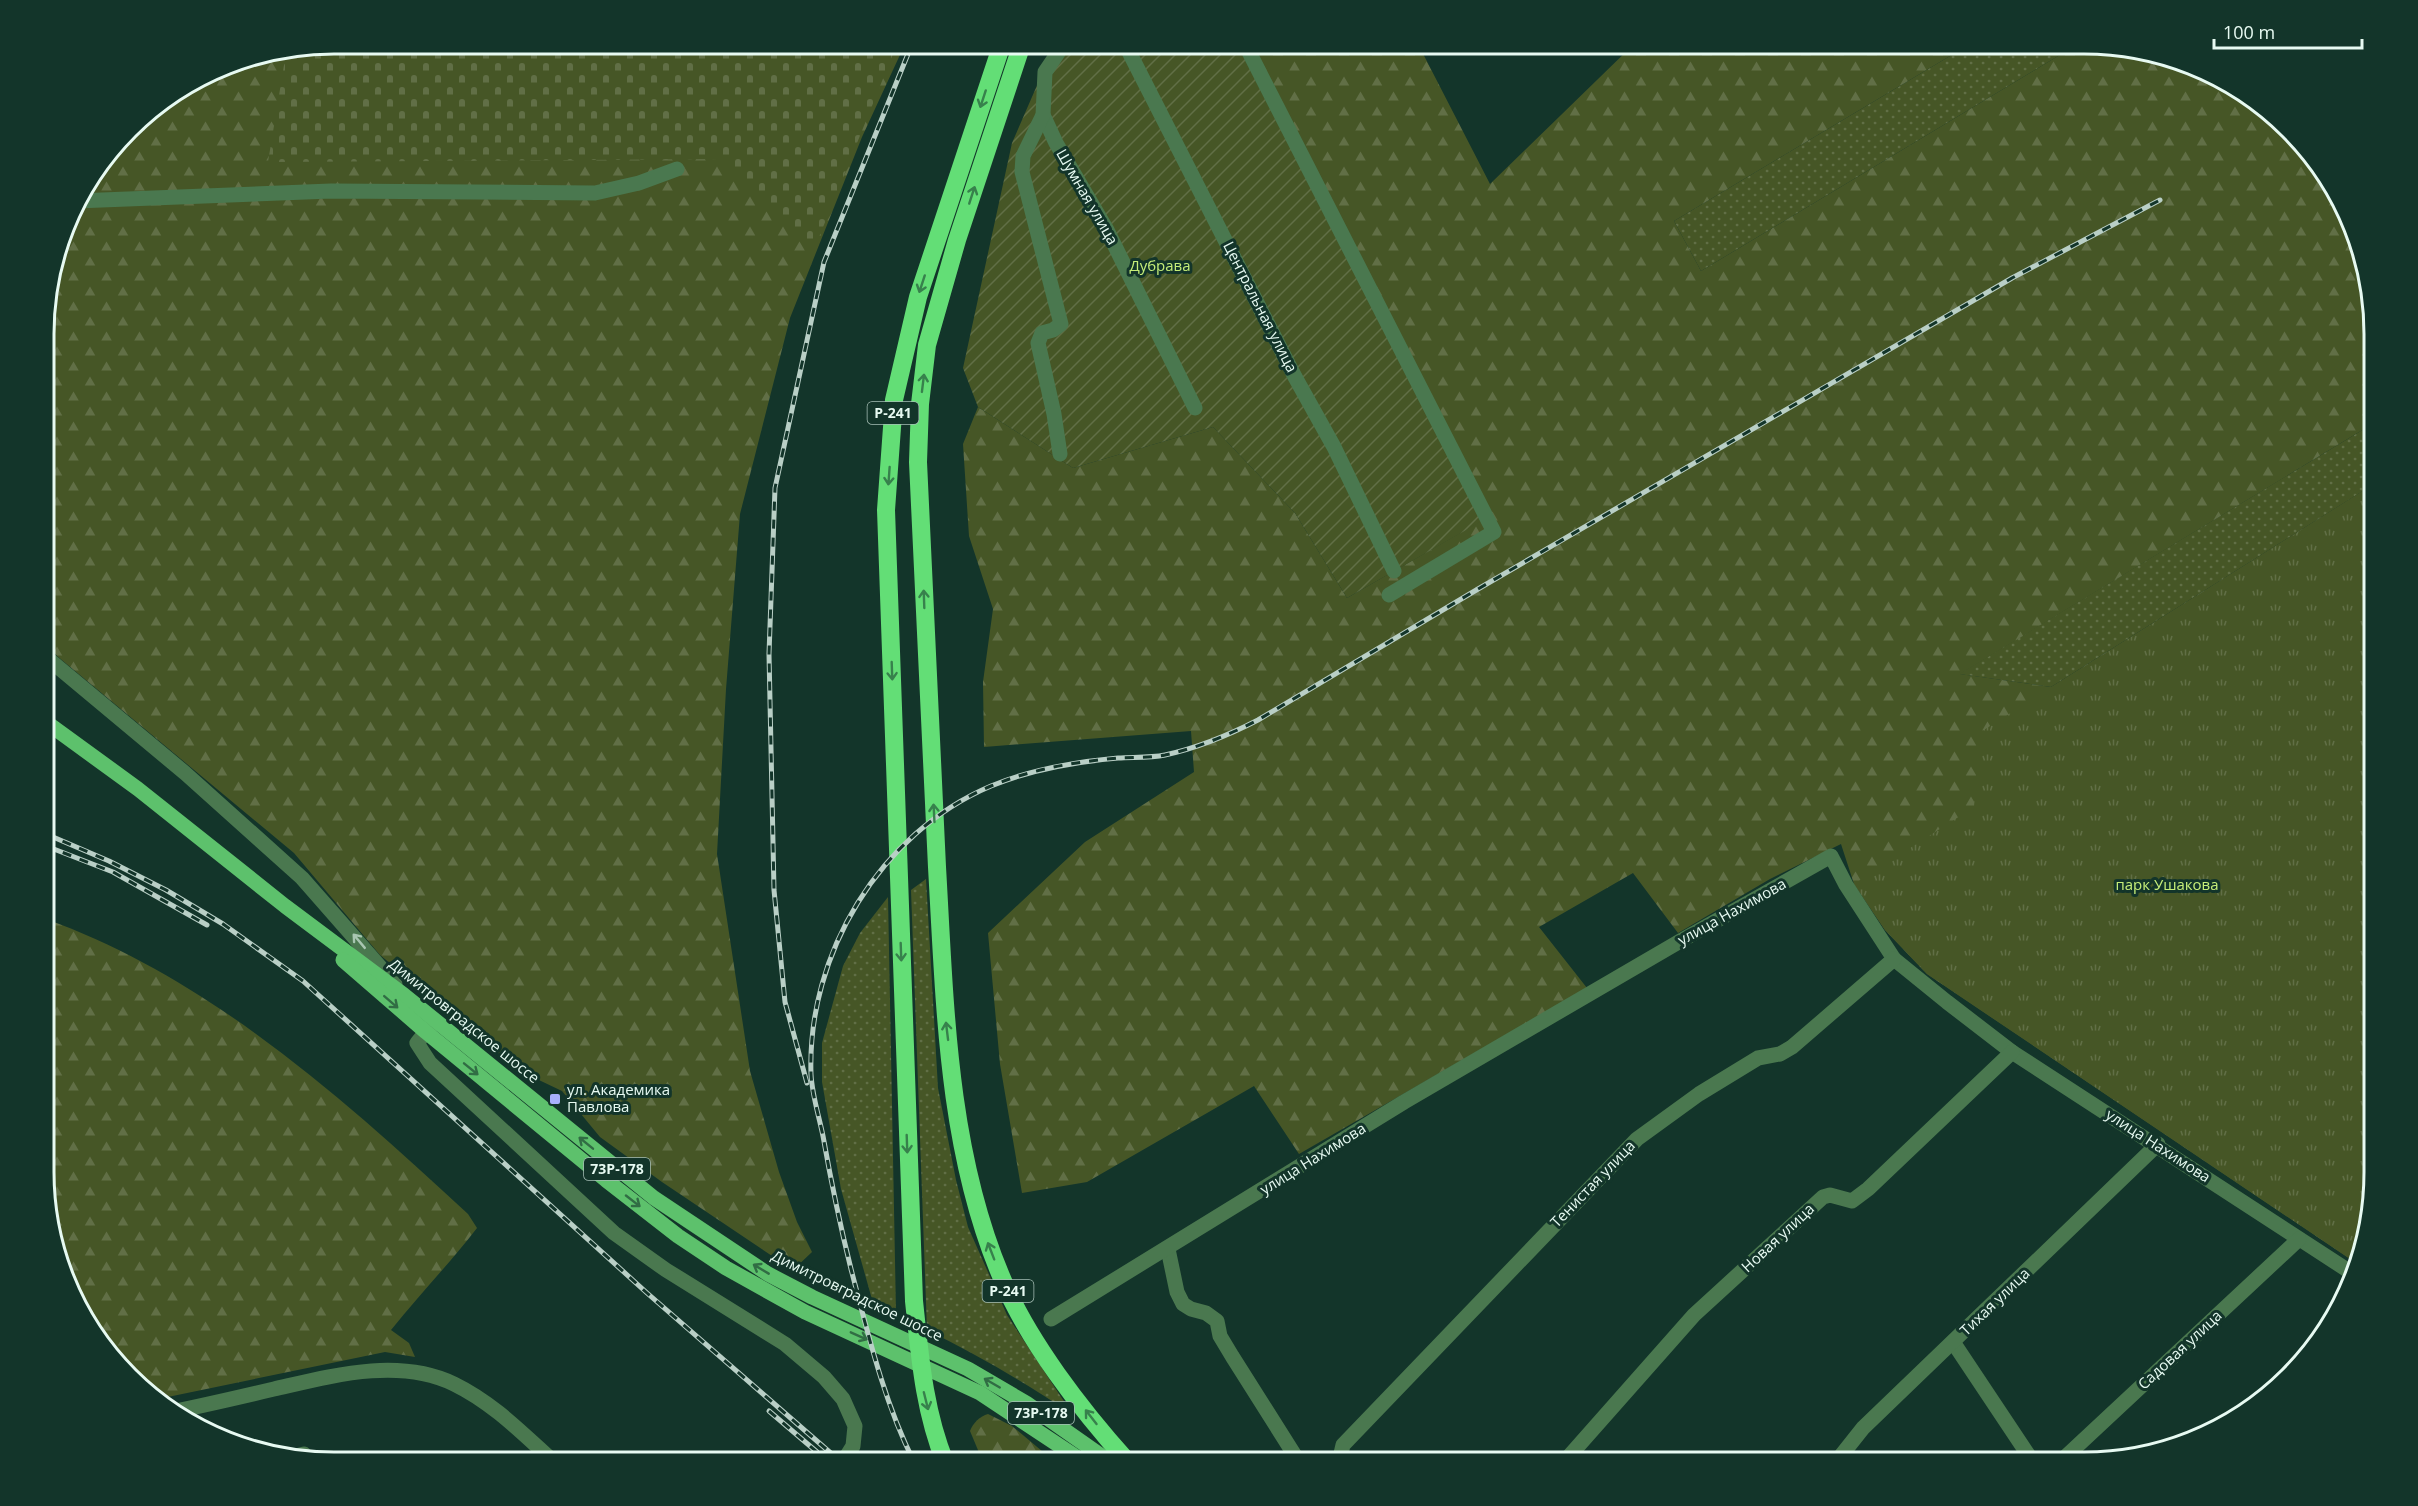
<svg xmlns="http://www.w3.org/2000/svg" width="2418" height="1506" font-family="'Open Sans',sans-serif">
<defs>
<pattern id="grass-dots" width="8" height="8" patternUnits="userSpaceOnUse" patternTransform="scale(1.5)"><rect width="8" height="8" fill="#465626"/><path d="M2 2h.1M6 6h.1" fill="none" stroke="#616f46" stroke-width="1.8" stroke-linecap="round"/></pattern>
<pattern id="forest-firs" width="22" height="20" patternUnits="userSpaceOnUse" patternTransform="scale(1.5)"><rect width="22" height="20" fill="#465626"/><path d="M5 1l3.5 6h-7zM16 11l3.5 6h-7z" fill="#616f46"/></pattern>
<pattern id="cemetery-stones" width="16" height="16" patternUnits="userSpaceOnUse" patternTransform="scale(1.5)"><rect width="16" height="16" fill="#465626"/><path d="M2 7V4a2 2 0 0 1 4 0v3zM10 15v-3a2 2 0 0 1 4 0v3z" fill="#616f46"/></pattern>
<pattern id="park-tufts" width="24" height="20" patternUnits="userSpaceOnUse" patternTransform="scale(1.5)"><rect width="24" height="20" fill="#465626"/><path d="M3 7l-1-3M5 7V3M7 7l1-3M15 17l-1-3M17 17v-4M19 17l1-3" fill="none" stroke="#616f46"/></pattern>
<pattern id="garden-furrows" width="10" height="10" patternUnits="userSpaceOnUse" patternTransform="scale(1.5)"><rect width="10" height="10" fill="#465626"/><path d="M-1 1l2-2M0 10L10 0M9 11l2-2" fill="none" stroke="#616f46"/></pattern>
</defs>
<rect width="100%" height="100%" fill="#13352a"/>
<!-- grass -->
<g fill="url(#grass-dots)">
<polygon points="1970,44 2078,44 1701,271 1674,221"/>
<polygon points="2374,423 2374,484 2051,687 1959,674"/>
<path d="M 926,879 L 938,1088 L 956,1180 L 968,1227 L 1007,1315 L 1073,1415 C 1026,1383 978,1355 927,1330 L 911,890 Z"/>
<polygon points="888,897 896,1313 873,1303 841,1189 822,1082 822,1043 843,966 860,933"/>
</g>
<!-- forest -->
<g fill="url(#forest-firs)">
<polygon points="334,44 905,44 862,137 790,318 740,514 726,689 717,854 750,1071 779,1172 797,1222 812,1252 793,1270 662,1182 600,1137 562,1091 520,1071 380,955 294,853 57,656 46,642 46,378 59,286 55,267 74,205 142,116 223,65"/>
<polygon points="1237,44 1418,44 1490,184 1634,44 1970,44 1674,221 1701,271 2078,44 2160,53 2245,92 2290,129 2336,189 2374,315 2374,423 1960,674 2051,687 2374,484 2374,1191 2359,1265 1927,974 1885,930 1854,884 1841,844 1770,879 1678,933 1633,873 1539,927 1587,988 1299,1154 1254,1086 1087,1182 1022,1193 1000,1064 988,933 1085,842 1194,772 1191,731 984,747 983,682 993,609 969,536 963,444 978,407 1073,468 1213,427 1295,513 1347,598 1481,521"/>
<path d="M 46,919 C 209,978 343,1098 468,1214 L 477,1228 C 450,1263 419,1295 391,1330 L 409,1343 L 415,1357 L 385,1352 L 158,1399 L 92,1333 L 46,1210 Z"/>
<path d="M 988,1414 L 1012,1426 L 1055,1462 L 983,1462 L 970,1431 C 973,1423 980,1416 988,1414 Z"/>
</g>
<!-- cemetery -->
<polygon fill="url(#cemetery-stones)" points="334,44 897,44 815,247 723,159 268,162 286,53"/>
<!-- park -->
<polygon fill="url(#park-tufts)" points="2374,484 2374,1191 2359,1265 1927,974 1885,930 1854,884 1974,807 1979,733"/>
<!-- garden -->
<polygon fill="url(#garden-furrows)" points="1055,44 1237,44 1482,521 1347,598 1295,513 1213,427 1073,468 978,407 963,368 1012,143"/>
<g fill="none" stroke-linecap="round" stroke-linejoin="round">
<!-- minor -->
<g stroke="#4a784f" stroke-width="15">
<polyline points="1125,44 1295,377 1334,447 1394,571"/>
<polyline points="1245,44 1494,532 1389,595"/>
<polyline points="1043,115 1056,143 1107,230 1195,408"/>
<polyline points="76,201 331,191 595,193 639,183 677,169"/>
<polyline points="1060,454 1054,414 1038,343 1042,333 1053,330 1061,324 1022,172 1023,156 1043,115 1045,72 1064,44"/>
<polyline points="46,657 185,773 302,878 395,984"/>
<polyline points="433,1023 417,1043 430,1063 614,1233 666,1270 785,1344 824,1377 843,1399 855,1426 853,1446 843,1462"/>
<polyline points="1168,1249 1177,1292 1183,1304 1191,1309 1206,1313 1217,1321 1220,1336 1232,1356 1299,1462"/>
<polyline points="1051,1319 1404,1102 1682,940 1831,856 1846,885 1894,959 1947,1002 2012,1052 2355,1275"/>
<polyline points="1953,1342 2033,1462"/>
<path d="M 171,1412 C 206,1405 240,1397 274,1389 C 331,1376 398,1357 454,1384 C 493,1403 522,1433 554,1462"/>
<polyline points="296,1456 304,1454"/>
<polyline points="1339,1462 1343,1445 1637,1139 1699,1094 1758,1058 1780,1054 1792,1047 1894,959"/>
<polyline points="1564,1462 1694,1315 1823,1197 1830,1195 1852,1201 1868,1189 2012,1052"/>
<polyline points="1836,1462 1863,1428 2158,1144"/>
<polyline points="2060,1462 2299,1239"/>
</g>
<!-- major -->
<g stroke="#5dc16c" stroke-width="15">
<polyline points="46,722 138,789 285,906 404,995 654,1198 768,1274 812,1297 968,1369 1026,1403 1110,1462"/>
<polyline points="343,960 426,1032 606,1180 678,1236 726,1268 805,1312 980,1393 1084,1462"/>
</g>
<!-- highway -->
<g stroke="#63de76" stroke-width="18">
<path d="M 1022,44 L 957,240 L 927,345 L 920,404 L 918,462 C 924,597 930,732 937,867 C 945,1004 947,1148 1001,1276 C 1027,1340 1082,1411 1128,1462"/>
<path d="M 945,1462 C 924,1410 920,1357 914,1301 L 886,510 L 894,400 L 918,297 L 1002,44"/>
</g>
<!-- rail casing -->
<g stroke="#b9cfc6" stroke-width="5">
<g id="rail">
<polyline points="46,834 109,861 166,890 223,924 303,981 647,1293 841,1462"/>
<polyline points="46,846 113,872 207,925"/>
<polyline points="807,1083 785,1002 774,890 769,654 775,488 824,262 912,44"/>
<polyline points="769,1411 817,1452"/>
<path d="M 914,1462 C 884,1402 868,1334 851,1269 C 840,1225 831,1181 823,1136 C 819,1116 812,1095 811,1074 C 807,954 880,833 991,786 C 1032,769 1074,762 1118,758 C 1133,757 1150,758 1165,755 C 1197,748 1229,735 1258,720 L 1478,589 L 2012,278 L 2160,200"/>
</g>
</g>
<!-- rail -->
<use href="#rail" stroke="#13352a" stroke-width="3" stroke-dasharray="9" stroke-linecap="butt"/>
</g>
<!-- one-way arrows -->
<defs><path id="oneway-shaft" d="M-6 0H5M1.5-3L5.5 0L1.5 3" fill="none" stroke-width="1.6" stroke-linecap="round" stroke-linejoin="round" transform="scale(1.5)"/></defs>
<g stroke="#37814c">
<use href="#oneway-shaft" transform="translate(983 99) rotate(108)"/>
<use href="#oneway-shaft" transform="translate(972 195) rotate(-72)"/>
<use href="#oneway-shaft" transform="translate(922 284) rotate(108)"/>
<use href="#oneway-shaft" transform="translate(923 383) rotate(-83)"/>
<use href="#oneway-shaft" transform="translate(889 476) rotate(94)"/>
<use href="#oneway-shaft" transform="translate(924 599) rotate(-92)"/>
<use href="#oneway-shaft" transform="translate(892 671) rotate(88)"/>
<use href="#oneway-shaft" transform="translate(934 813) rotate(-93)"/>
<use href="#oneway-shaft" transform="translate(901 952) rotate(88)"/>
<use href="#oneway-shaft" transform="translate(947 1031) rotate(-97)"/>
<use href="#oneway-shaft" transform="translate(907 1144) rotate(88)"/>
<use href="#oneway-shaft" transform="translate(991 1251) rotate(-111)"/>
<use href="#oneway-shaft" transform="translate(926 1401) rotate(76)"/>
<use href="#oneway-shaft" transform="translate(1091 1417) rotate(-128)"/>
</g>
<use stroke="#a8c6b1" href="#oneway-shaft" transform="translate(359 941) rotate(-130)"/>
<g stroke="#316d44">
<use href="#oneway-shaft" transform="translate(391 1002) rotate(41)"/>
<use href="#oneway-shaft" transform="translate(471 1069) rotate(39)"/>
<use href="#oneway-shaft" transform="translate(586 1143) rotate(-141)"/>
<use href="#oneway-shaft" transform="translate(633 1201) rotate(38)"/>
<use href="#oneway-shaft" transform="translate(761 1269) rotate(-149)"/>
<use href="#oneway-shaft" transform="translate(859 1336) rotate(24)"/>
<use href="#oneway-shaft" transform="translate(992 1383) rotate(-150)"/>
</g>
<!-- markers -->
<rect fill="#a8b0fc" stroke="#13352a" stroke-width="2" x="549" y="1093" width="12" height="12" rx="3"/>
<g text-anchor="middle" stroke-width="6" stroke-linejoin="round" paint-order="stroke">
<!-- shield labels -->
<g fill="#13352a" stroke="#a7bfb6" stroke-width="1.5">
<rect x="867.5" y="402" width="51" height="22" rx="4.5"/>
<rect x="584" y="1158" width="66" height="22" rx="4.5"/>
<rect x="982.5" y="1280" width="51" height="22" rx="4.5"/>
<rect x="1008" y="1402" width="66" height="22" rx="4.5"/>
</g>
<g font-size="14" font-weight="bold" fill="#e7faf2">
<text x="893" y="418">Р-241</text>
<text x="617" y="1174">73Р-178</text>
<text x="1008" y="1296">Р-241</text>
<text x="1041" y="1418">73Р-178</text>
</g>
<!-- street labels -->
<g font-size="15" fill="#e7faf2" stroke="#13352a">
<text transform="translate(1087 197) rotate(60)" y="5">Шумная улица</text>
<text transform="translate(1260 307) rotate(63)" y="5">Центральная улица</text>
<text transform="translate(1732 912) rotate(-29)" y="5">улица Нахимова</text>
<text transform="translate(464 1021) rotate(39)" y="5">Димитровградское шоссе</text>
<text transform="translate(2158 1146) rotate(33)" y="5">улица Нахимова</text>
<text transform="translate(1313 1159) rotate(-32)" y="5">улица Нахимова</text>
<text transform="translate(1593 1184) rotate(-46)" y="5">Тенистая улица</text>
<text transform="translate(1778 1238) rotate(-43)" y="5">Новая улица</text>
<text transform="translate(857 1296) rotate(26)" y="5">Димитровградское шоссе</text>
<text transform="translate(1995 1302) rotate(-44)" y="5">Тихая улица</text>
<text transform="translate(2180 1350) rotate(-43)" y="5">Садовая улица</text>
</g>
<!-- park labels -->
<g font-size="15" fill="#c6ee79" stroke="#13352a">
<text x="1160" y="271">Дубрава</text>
<text x="2167" y="890">парк Ушакова</text>
</g>
<!-- poi labels -->
<g font-size="15" fill="#e7faf2" stroke="#13352a" text-anchor="start">
<text x="567" y="1095">ул. Академика<tspan x="567" dy="17">Павлова</tspan></text>
</g>
</g>
<!-- crop -->
<path d="M0 0H2418V1506H0ZM334 54H2084A280 280 0 0 1 2364 334V1172A280 280 0 0 1 2084 1452H334A280 280 0 0 1 54 1172V334A280 280 0 0 1 334 54Z" fill="#13352a" fill-rule="evenodd"/>
<path fill="none" stroke="#e7faf2" stroke-width="3" d="M334 54H2084A280 280 0 0 1 2364 334V1172A280 280 0 0 1 2084 1452H334A280 280 0 0 1 54 1172V334A280 280 0 0 1 334 54Z"/>
<!-- scale -->
<path d="M2214 39v9h148v-9" fill="none" stroke="#e7faf2" stroke-width="3"/>
<text x="2223" y="39" font-size="18" fill="#e7faf2" stroke="#13352a" stroke-width="4.5" paint-order="stroke">100 m</text>
</svg>
